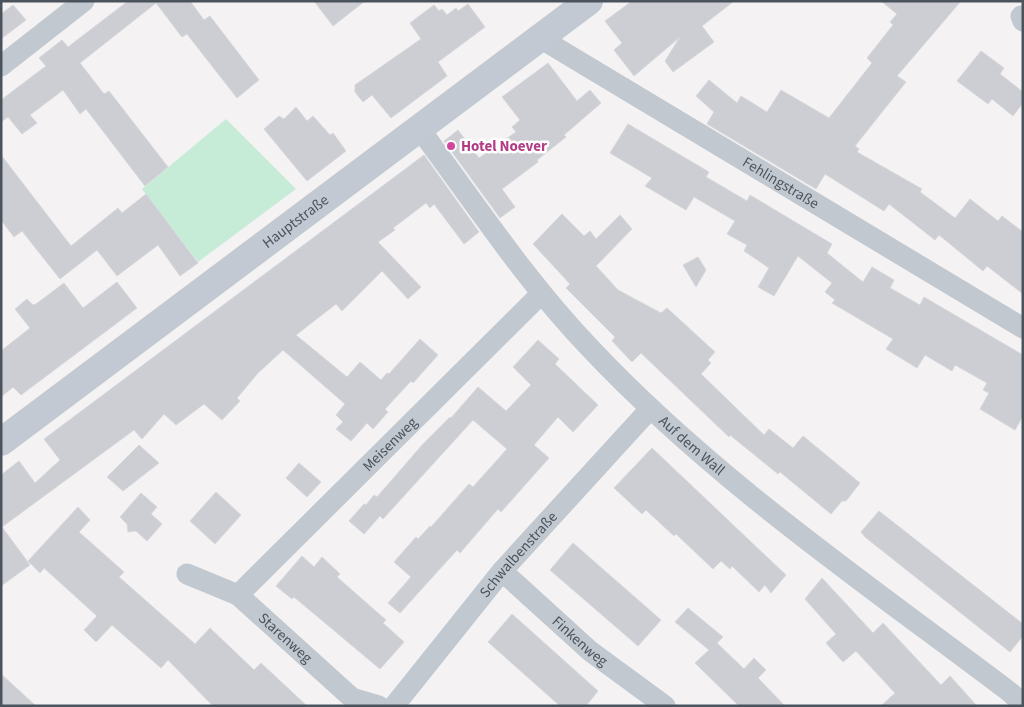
<svg xmlns="http://www.w3.org/2000/svg" width="1024" height="707" font-family="'Source Sans 3',sans-serif">
<rect width="100%" height="100%" fill="#f4f2f2"/>
<!-- green -->
<polygon fill="#c6ecd8" points="226,119 296,189 198,262 142,189"/>
<!-- building -->
<g fill="#ccced3" stroke="#d7d8dc">
<polygon points="128,1 190,1 204,20 210,16 259,80 237,98 187,34 182,37 156,3 80,63 104,94 109,91 168,167 145,186 86,109 80,114 63,90 30,115 37,123 22,134 8,117 1,122 1,100 46,66 39,58 62,40 68,47"/>
<polygon points="314,1 365,1 333,26"/>
<polygon points="632,1 734,1 702,26 714,42 673,72 665,61 680,37 634,76 614,50 622,43 605,21"/>
<polygon points="881,1 961,1 897,76 906,82 855,146 859,149 857,152 922,189 920,192 955,218 970,199 998,221 1002,216 1023,232 1023,294 987,266 983,271 939,235 935,240 889,204 884,211 825,174 816,189 707,124 714,112 696,96 709,80 737,103 741,96 767,112 781,90 829,118 872,63 867,58 893,25 890,22 897,14"/>
<polygon points="468,4 485,27 438,62 447,76 391,118 372,95 363,102 355,92 355,85 421,39 410,23 434,5 439,11 442,9 447,15 456,8 458,11"/>
<polygon points="13,5 26,20 1,39 1,14"/>
<polygon points="981,51 1004,68 1000,74 1023,92 1023,103 1013,116 992,99 988,104 957,81"/>
<polygon points="548,63 577,101 590,90 601,103 564,135 566,137 537,160 538,162 502,189 515,207 500,218 444,141 458,130 479,158 516,132 512,127 520,120 502,97"/>
<polygon points="296,107 307,121 313,116 330,135 333,133 346,151 307,181 264,129 279,116 284,119"/>
<polygon points="628,124 709,172 706,177 747,201 750,195 832,244 827,253 863,282 872,267 894,280 890,288 920,305 924,297 1023,355 1023,416 1015,430 980,409 989,393 983,390 987,383 955,365 952,371 925,355 917,368 886,349 893,339 832,303 835,300 825,292 832,283 798,256 774,296 758,287 769,268 744,251 747,245 727,234 735,221 694,197 686,210 645,186 652,178 610,153"/>
<polygon points="1,155 71,246 118,208 122,213 146,194 198,263 180,276 158,245 117,276 97,250 60,279 22,231 14,237 1,220"/>
<polygon points="424,155 479,232 464,244 434,204 430,208 426,203 393,228 395,230 378,242 421,287 408,299 382,271 342,311 336,304 296,335 347,377 360,362 381,380 387,373 389,374 420,339 438,355 413,383 411,381 385,409 388,412 373,429 367,423 351,441 336,429 343,422 336,415 345,404 283,350 258,373 237,398 240,401 222,420 204,404 176,425 164,414 142,439 134,430 2,527 30,565 1,586 1,475 19,461 35,483 60,460 44,439"/>
<polygon points="562,214 584,236 590,231 596,239 620,215 632,229 596,266 618,290 661,313 667,308 715,352 708,360 711,363 701,374 764,435 769,429 793,448 803,436 860,483 846,501 842,501 831,514 780,472 778,474 730,435 729,437 641,353 632,362 612,341 615,337 566,288 570,284 533,244"/>
<polygon points="698,257 706,270 696,287 683,265"/>
<polygon points="117,282 137,308 21,395 13,387 1,397 1,351 30,328 15,309 27,299 33,305 36,304 64,283 83,308"/>
<polygon points="538,340 559,359 555,364 598,405 573,432 558,417 534,445 549,458 501,512 498,509 460,553 457,550 400,613 388,603 411,577 394,562 416,537 418,539 430,526 431,527 469,484 473,487 507,449 473,420 383,519 380,516 364,534 349,521 364,504 366,505 374,495 377,497 423,444 450,417 451,418 478,387 506,411 531,385 513,367"/>
<polygon points="139,445 159,463 123,491 107,477"/>
<polygon points="652,448 786,575 771,593 765,585 759,592 732,566 730,569 721,561 713,569 676,534 674,536 646,510 642,514 614,488"/>
<polygon points="299,463 321,482 307,497 286,478"/>
<polygon points="216,492 241,515 215,544 190,521"/>
<polygon points="141,493 157,507 151,514 162,524 147,541 136,531 128,532 127,524 120,517"/>
<polygon points="78,507 90,520 79,532 124,572 119,577 195,644 210,628 254,670 261,663 307,706 213,706 168,660 161,668 112,625 96,642 84,630 97,616 44,568 40,573 28,561"/>
<polygon points="879,511 1023,624 1023,636 1010,652 865,537 861,532"/>
<polygon points="573,543 661,620 638,646 550,570"/>
<polygon points="302,556 314,567 322,557 340,574 337,577 386,620 383,623 404,642 380,669 294,597 292,599 276,586"/>
<polygon points="822,578 873,633 883,623 941,685 950,676 977,706 881,706 895,693 856,651 843,662 826,643 836,634 805,599"/>
<polygon points="688,608 723,637 717,643 744,669 754,658 766,670 758,678 785,706 739,706 695,663 709,650 675,622"/>
<polygon points="512,614 598,691 586,706 560,706 488,642"/>
<polygon points="1,674 36,706 1,706"/>
</g>
<g fill="none" stroke-linecap="round" stroke-linejoin="round">
<!-- street -->
<g stroke="#c1c8cf" stroke-width="21">
<polyline points="1021,16 1023,21"/>
<path id="s1" d="M 540,38 L 1023,328"/>
<polyline points="1,66 84,1"/>
<path id="s2" d="M 419,128 C 474,202 525,280 589,347 C 714,480 867,584 1011,693 L 1023,705"/>
<path id="s3" d="M 502,571 L 590,651 L 665,706"/>
<path id="s4" d="M 187,574 L 238,595 L 352,698 L 379,706"/>
<path id="s5" d="M 238,595 L 541,294"/>
<path id="s6" d="M 394,706 L 502,571 L 650,409"/>
</g>
<!-- secondary -->
<path stroke="#c2c9d3" stroke-width="28" id="s7" d="M 1,442 L 589,1"/>
</g>
<!-- markers -->
<circle fill="#d1479c" stroke="#fff" stroke-width="2" cx="451" cy="146" r="5"/>
<g text-anchor="middle" stroke-width="5" stroke-linejoin="round" paint-order="stroke">
<!-- hotel labels -->
<g font-size="15" font-weight="bold" fill="#b23c85" stroke="#fff" text-anchor="start">
<text x="461" y="151">Hotel Noever</text>
</g>
<!-- street labels -->
<g font-size="15" fill="#4b535d" stroke="#fff">
<text dy="5" stroke="none"><textPath href="#s1" startOffset="281">Fehlingstraße</textPath></text>
<text dy="5" stroke="none"><textPath href="#s7" startOffset="368">Hauptstraße</textPath></text>
<text dy="5" stroke="none"><textPath href="#s5" startOffset="214">Meisenweg</textPath></text>
<text dy="5" stroke="none"><textPath href="#s2" startOffset="420">Auf dem Wall</textPath></text>
<text dy="5" stroke="none"><textPath href="#s6" startOffset="196">Schwalbenstraße</textPath></text>
<text dy="5" stroke="none"><textPath href="#s4" startOffset="119">Starenweg</textPath></text>
<text dy="5" stroke="none"><textPath href="#s3" startOffset="105">Finkenweg</textPath></text>
</g>
</g>
<!-- border -->
<rect width="1024" height="707" fill="none" stroke="#4b535d" stroke-width="5"/>
</svg>
